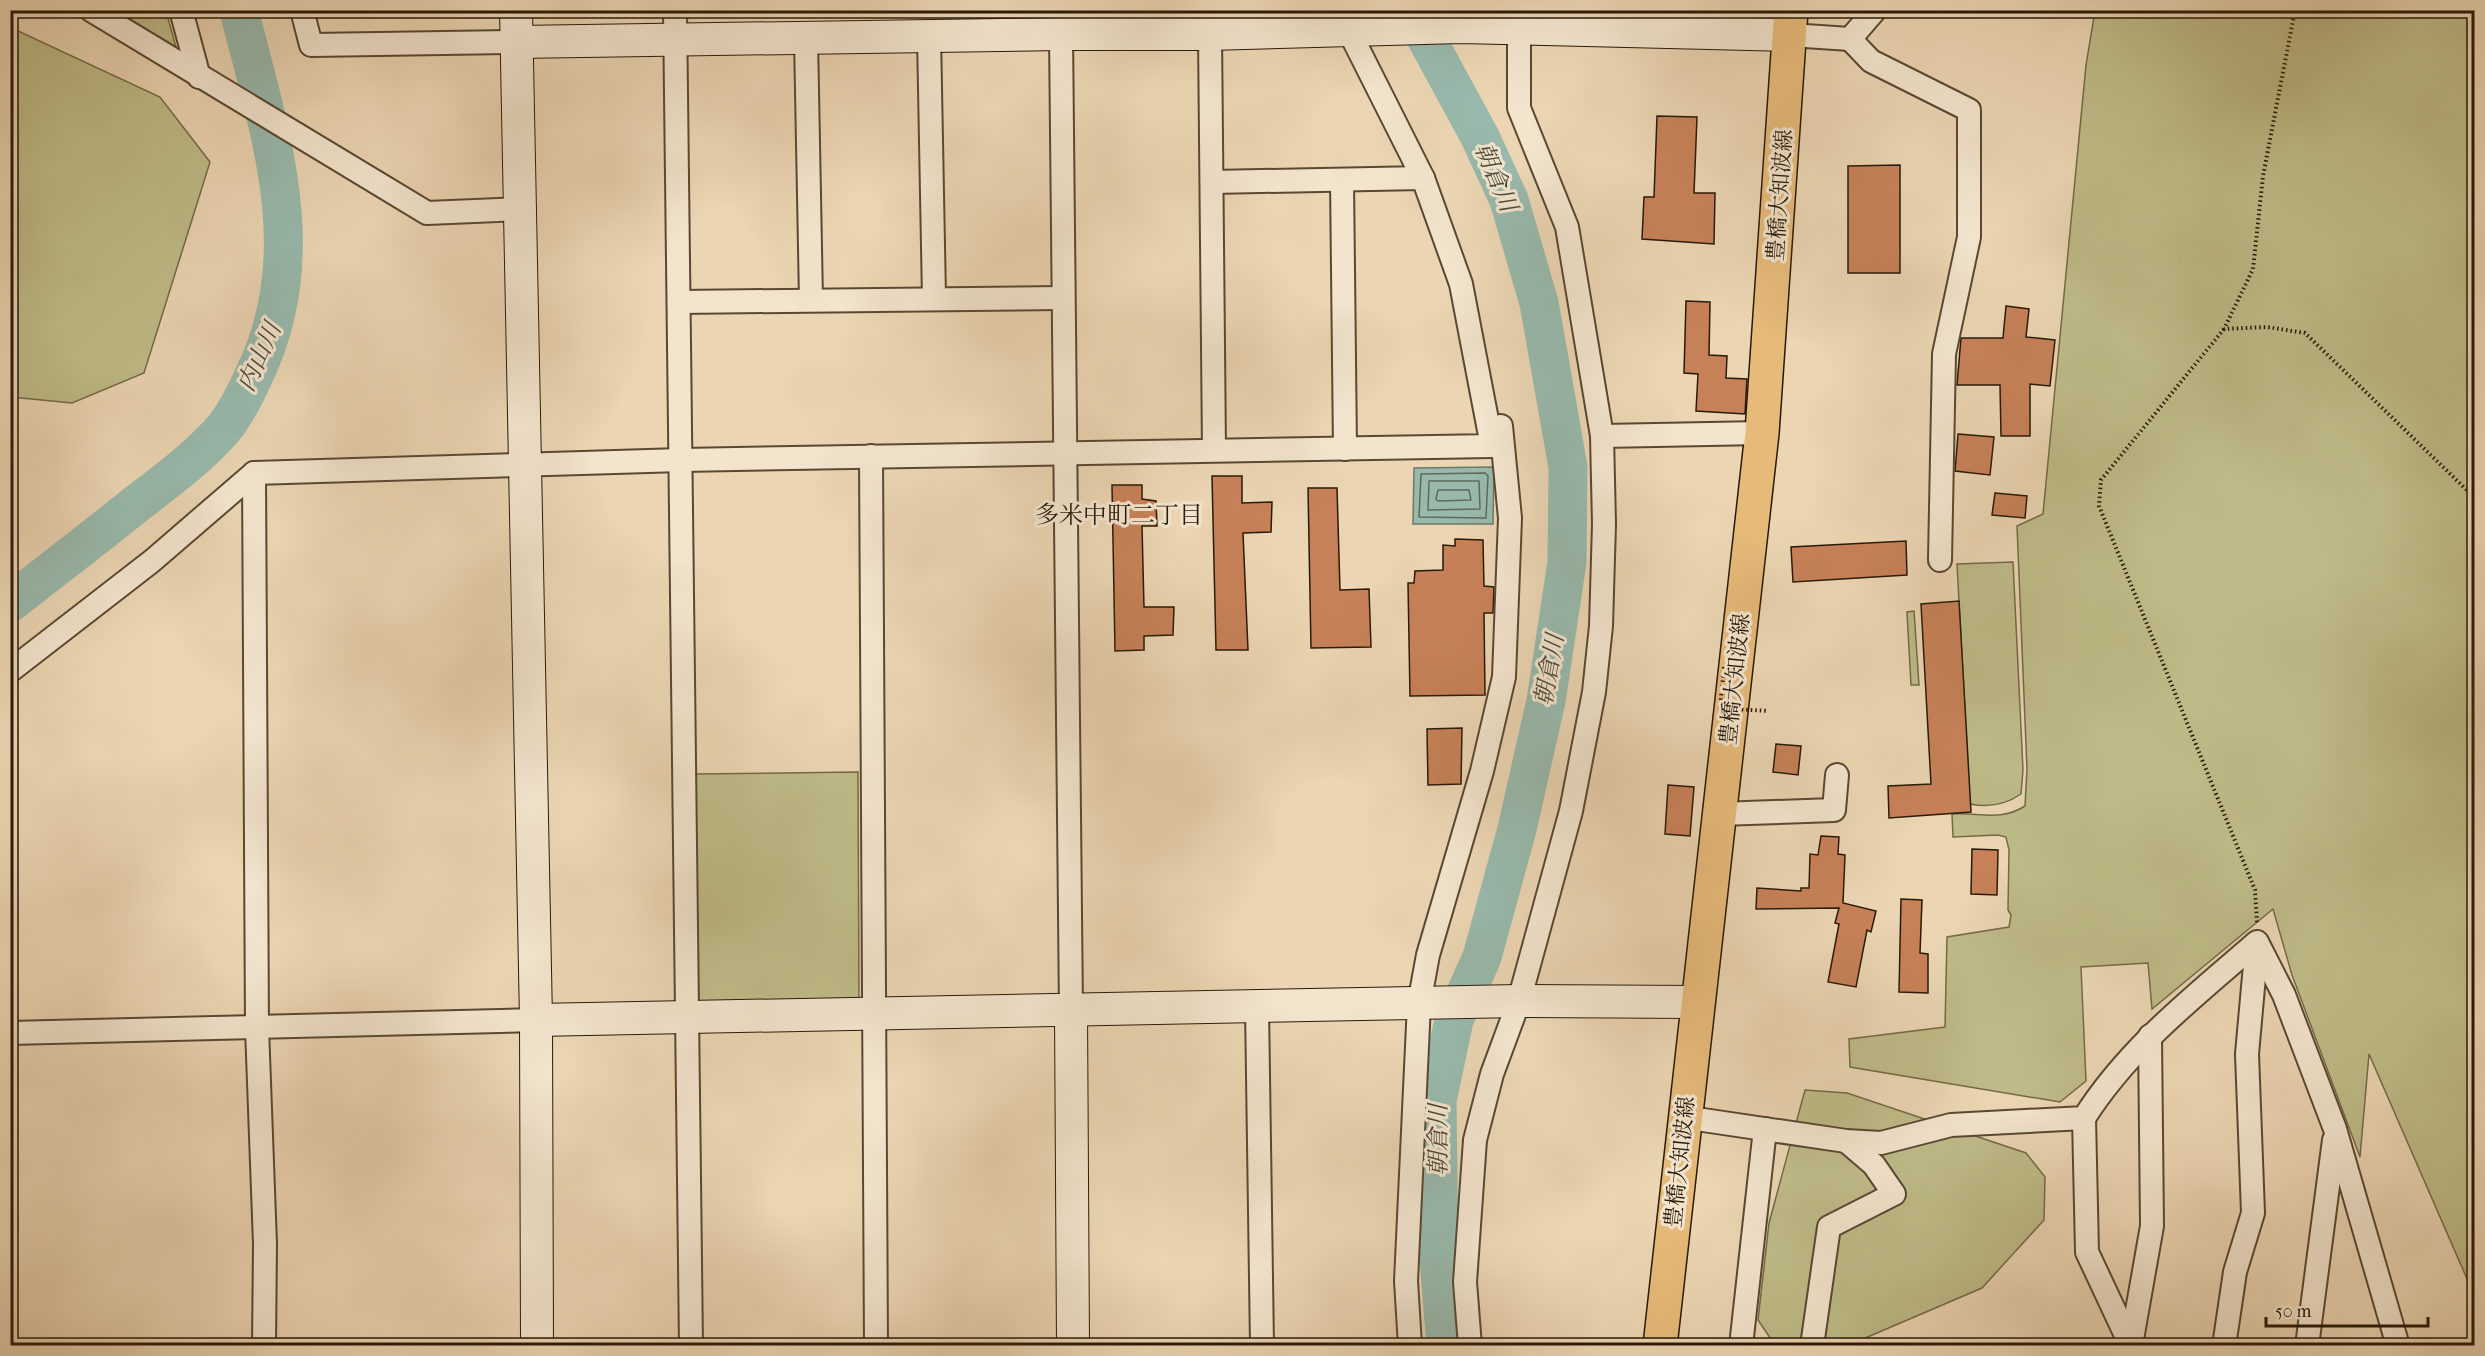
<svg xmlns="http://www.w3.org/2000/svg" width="2485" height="1356" font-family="'IM FELL French Canon','Noto Serif JP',serif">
<rect width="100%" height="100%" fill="#ebd5b2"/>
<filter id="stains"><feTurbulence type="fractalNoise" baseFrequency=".00333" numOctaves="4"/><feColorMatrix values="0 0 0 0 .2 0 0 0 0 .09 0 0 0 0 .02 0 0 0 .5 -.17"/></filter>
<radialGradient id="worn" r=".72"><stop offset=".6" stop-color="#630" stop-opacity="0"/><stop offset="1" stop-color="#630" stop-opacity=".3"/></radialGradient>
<!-- green -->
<g fill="#bebb88" stroke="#746a48" stroke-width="1.5">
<polygon points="117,11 166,11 176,47"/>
<path d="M 2095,11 L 2474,11 L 2474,1295 L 2369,1054 L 2360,1157 L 2292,975 L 2273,909 L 2152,1009 L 2148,963 L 2081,967 L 2086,1081 L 2060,1102 L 1850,1067 L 1849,1039 L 1945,1027 L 1947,937 L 2009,927 L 2011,915 L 2008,910 L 2009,850 L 2006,837 L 1998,835 L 1953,837 L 1952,814 C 1979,812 2000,822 2025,806 L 2027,769 L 2017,526 L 2043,514 L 2086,65 Z"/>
<polygon points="11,30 16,30 160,97 210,162 144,373 72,403 11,397"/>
<path d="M 2013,562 L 2023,770 L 2021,794 C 2005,805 1989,808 1970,804 L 1957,564 Z"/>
<polygon points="1914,611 1919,685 1911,685 1907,612"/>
<polygon points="858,772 859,1001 696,1002 694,774"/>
<polygon points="1805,1090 1847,1093 2026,1153 2045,1177 2044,1220 1982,1288 1849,1345 1775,1345 1758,1320 1769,1223"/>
</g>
<!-- water -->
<polygon fill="#98b9ac" stroke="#6c796b" stroke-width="1.5" points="1494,467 1493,524 1413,524 1414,468"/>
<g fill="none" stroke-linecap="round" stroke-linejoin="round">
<!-- shore -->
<g stroke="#60695a" stroke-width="1.5">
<polygon points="1485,473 1488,476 1486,518 1419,517 1421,474"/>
<polygon points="1429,481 1479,481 1480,509 1428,510"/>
<polygon points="1438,490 1469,490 1471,500 1438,501 1436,499"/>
</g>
<!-- river -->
<g stroke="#98b9ac" stroke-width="39">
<polyline points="1411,10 1480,137 1509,200 1539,303 1568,467 1567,562 1546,701 1517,829 1482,957 1454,1020 1437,1101 1439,1259 1446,1346"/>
<path d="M 10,603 C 52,570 94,538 135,505 C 166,481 198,458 224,428 C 237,412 247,391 255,373 C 313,252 269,132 239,10"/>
</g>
</g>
<!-- building -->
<g fill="#c78158" stroke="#291909" stroke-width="1.5">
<polygon points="1657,116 1697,117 1694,193 1715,193 1714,244 1642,239 1644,197 1654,197"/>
<polygon points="1900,165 1900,273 1848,273 1848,166"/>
<polygon points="1686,301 1710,302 1709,355 1727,356 1726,378 1747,379 1745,414 1696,411 1698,374 1684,373"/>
<polygon points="2006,306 2029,309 2026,337 2055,340 2050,386 2030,384 2030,436 2001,436 2000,385 1957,385 1961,338 2003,338"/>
<polygon points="1958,434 1994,437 1990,475 1955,471"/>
<polygon points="1212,476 1242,476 1242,503 1272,502 1271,532 1243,533 1248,650 1216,650"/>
<polygon points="1112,485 1142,485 1142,499 1156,501 1157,526 1142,526 1144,607 1174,607 1173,635 1144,636 1144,650 1115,651"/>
<polygon points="1308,488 1337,488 1340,590 1369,589 1371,647 1311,648"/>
<polygon points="1995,493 2027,496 2025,518 1992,515"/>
<polygon points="1455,539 1483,540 1484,586 1494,587 1493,613 1484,613 1485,695 1410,696 1408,583 1414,583 1415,571 1443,570 1443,545 1455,546"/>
<polygon points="1906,541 1907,575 1793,582 1791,547"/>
<polygon points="1959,601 1971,812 1889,818 1888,786 1931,784 1921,604"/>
<polygon points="1462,728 1461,784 1428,785 1427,729"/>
<polygon points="1776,744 1801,746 1798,775 1773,772"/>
<polygon points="1668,785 1694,787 1690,836 1665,834"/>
<polygon points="1821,836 1839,837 1838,854 1845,855 1843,903 1876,911 1871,932 1867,930 1856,987 1828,982 1839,924 1835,923 1839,908 1756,909 1757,888 1801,891 1801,888 1809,888 1810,854 1818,855"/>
<polygon points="1972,849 1998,850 1997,895 1971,894"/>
<polygon points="1901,899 1922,900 1920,953 1928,954 1928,993 1899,992"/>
</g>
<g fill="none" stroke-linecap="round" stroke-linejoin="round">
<!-- street casing -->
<g stroke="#5a4833" stroke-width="26">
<g id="street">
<polyline points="91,10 427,213 519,209"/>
<polyline points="181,10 199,77"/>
<polyline points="302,10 311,45 517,42"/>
<polyline points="675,10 691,1346"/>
<polyline points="1061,34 1071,1010"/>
<polyline points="1210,34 1214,450"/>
<polyline points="1790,35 1850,39 1875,10"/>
<polyline points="929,36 934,298"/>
<polyline points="806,38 811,300"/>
<polyline points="1850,39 1871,61 1969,110 1969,237 1944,354 1940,560"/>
<polyline points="1342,180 1345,449"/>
<polyline points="1212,182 1423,178"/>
<polyline points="679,302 1062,298"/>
<polyline points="1602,436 1762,433"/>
<polyline points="871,456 876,1346"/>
<polyline points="254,473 257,1028 265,1244 264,1346"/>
<polyline points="10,671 152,561 254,473 681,460 1492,446 1461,284 1423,178 1349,31"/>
<polyline points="1719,814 1834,810 1837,775"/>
<polyline points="1257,1007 1262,1346"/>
<polyline points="10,1033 536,1020"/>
<path d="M 1683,1117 L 1846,1141 L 1881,1143 L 1951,1125 L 2084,1118 C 2129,1047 2195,996 2257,942 L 2284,995 L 2335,1129 L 2398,1346"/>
<polyline points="2084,1118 2087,1252 2131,1346"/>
<polyline points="2131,1345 2152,1226 2150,1036"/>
<polyline points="1410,1346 1406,1281 1419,1004 1428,955 1482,771 1504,677 1510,518 1501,426"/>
<polyline points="1470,1346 1465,1282 1475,1140 1492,1074 1519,1001 1571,811 1594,692 1601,626 1604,524 1602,436 1567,227 1519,108 1519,10"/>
<polyline points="1741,1346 1765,1129"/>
<polyline points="1812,1346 1829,1227 1894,1194 1874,1165 1846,1141"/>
<polyline points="2224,1346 2235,1272 2253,1213 2247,1054 2257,943"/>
<polyline points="2307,1346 2334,1140"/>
</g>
</g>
<!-- secondary casing -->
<g stroke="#291909" stroke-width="34">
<g id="secondary">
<polyline points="516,10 536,1020 537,1346"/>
<polyline points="517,42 1061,34 1210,34 1460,27 1790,35"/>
<polyline points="1071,1010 1073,1346"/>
<polyline points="536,1020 1519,1001 1698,1002"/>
</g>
</g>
<!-- primary casing -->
<g stroke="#291909" stroke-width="36">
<polyline id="primary" points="1660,1346 1762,433 1791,10"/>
</g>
<!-- path -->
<g stroke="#291909" stroke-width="4" stroke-dasharray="1.5 3" stroke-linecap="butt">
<polyline points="2295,10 2263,176 2253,269 2224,329 2267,327 2305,333 2474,497"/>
<polyline points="2224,329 2101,480 2099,506 2255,890 2257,923"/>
</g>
<!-- street -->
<use href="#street" stroke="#f2e4cd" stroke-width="22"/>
<!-- secondary -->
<use href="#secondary" stroke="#f2e4cd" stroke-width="32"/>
<!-- primary -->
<use href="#primary" stroke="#e6ba79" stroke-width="33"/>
<!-- path-bridge -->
<polyline stroke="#291909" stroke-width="4" stroke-dasharray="1.5 3" stroke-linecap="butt" points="1724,667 1720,708 1768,711"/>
</g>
<g text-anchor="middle" stroke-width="6" stroke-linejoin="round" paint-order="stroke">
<!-- street labels -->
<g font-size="22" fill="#291909" stroke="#f2e4cd">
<text transform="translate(1779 195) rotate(-86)" y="8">豊橋大知波線</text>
<text transform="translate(1734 679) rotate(-84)" y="8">豊橋大知波線</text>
<text transform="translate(1679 1162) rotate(-84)" y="8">豊橋大知波線</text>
</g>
<!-- water labels -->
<g font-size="24" font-style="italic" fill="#4a493a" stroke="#f2e4cd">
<text transform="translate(1496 177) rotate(67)" y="8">朝倉川</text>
<text transform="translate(259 357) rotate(-66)" y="8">内山川</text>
<text transform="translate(1549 670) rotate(-80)" y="8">朝倉川</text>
<text transform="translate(1438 1140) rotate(-90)" y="8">朝倉川</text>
</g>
<!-- neighbourhood labels -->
<g font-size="24" fill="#291909" stroke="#f2e4cd">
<text x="1119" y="523">多米中町二丁目</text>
</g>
</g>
<!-- margin -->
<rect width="2485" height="1356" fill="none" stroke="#ebd5b2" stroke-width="36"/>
<rect x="12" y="12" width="2461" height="1332" fill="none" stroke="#291909" stroke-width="3"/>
<rect x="18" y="18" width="2449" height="1320" fill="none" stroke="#291909" stroke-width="1.5"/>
<!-- scale -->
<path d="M2266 1317v9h162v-9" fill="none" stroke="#291909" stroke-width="3"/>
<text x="2275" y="1317" font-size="18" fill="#291909" stroke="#f2e4cd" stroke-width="4.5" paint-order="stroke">50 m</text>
<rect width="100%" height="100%" filter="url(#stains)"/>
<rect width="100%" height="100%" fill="url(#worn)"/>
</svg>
